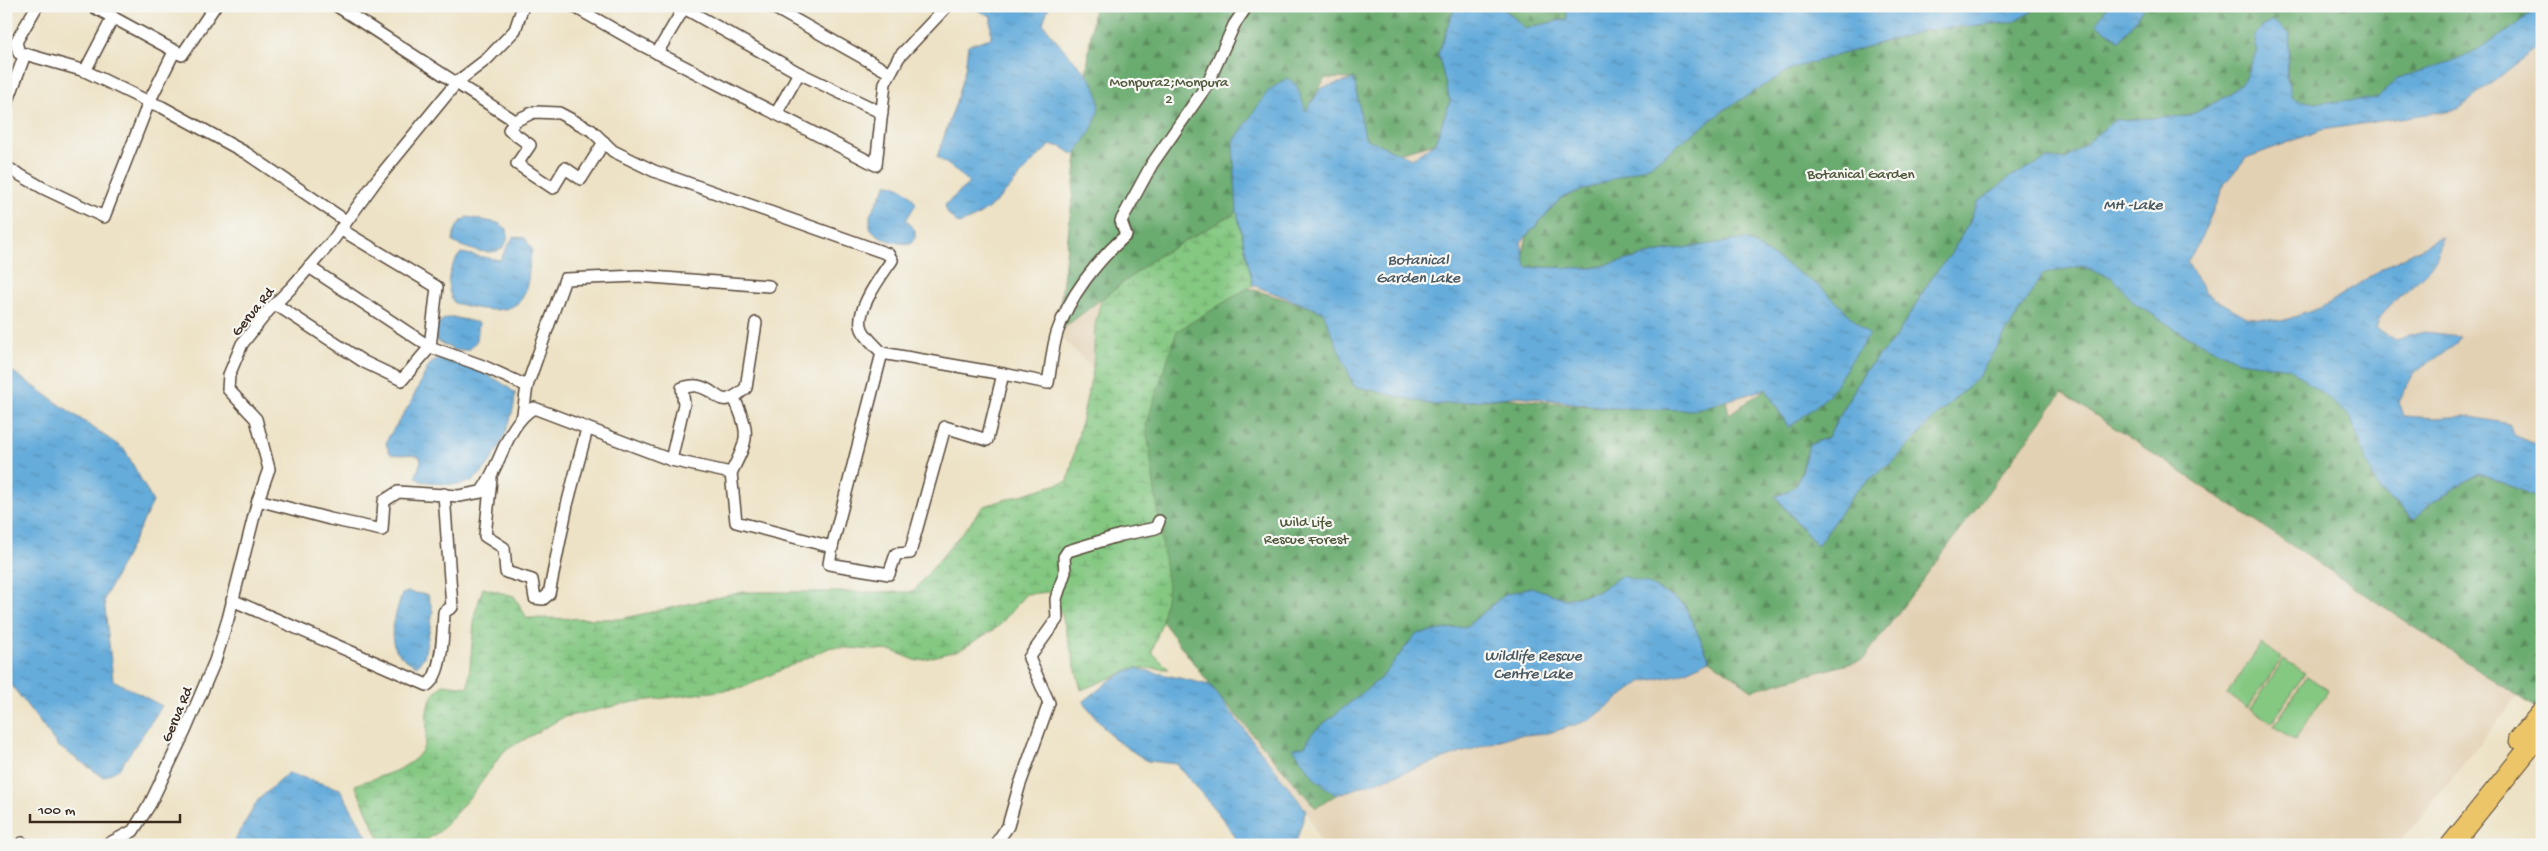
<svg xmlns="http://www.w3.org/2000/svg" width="2548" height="851" font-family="'Gochi Hand',sans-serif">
<defs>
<pattern id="forest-firs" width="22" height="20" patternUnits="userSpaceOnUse" patternTransform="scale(1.25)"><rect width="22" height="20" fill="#6bac70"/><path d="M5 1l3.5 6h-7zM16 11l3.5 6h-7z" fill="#598c5b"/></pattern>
<pattern id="wetland-marsh" width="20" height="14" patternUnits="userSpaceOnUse" patternTransform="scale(1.25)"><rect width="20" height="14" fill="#84c882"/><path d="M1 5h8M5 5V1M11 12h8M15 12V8" fill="none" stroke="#6da36a"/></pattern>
<pattern id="water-ripples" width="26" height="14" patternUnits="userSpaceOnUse" patternTransform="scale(1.25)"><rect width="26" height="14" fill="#65acdb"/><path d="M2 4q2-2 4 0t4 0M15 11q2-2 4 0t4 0" fill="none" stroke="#548cb1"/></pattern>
</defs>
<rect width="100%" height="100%" fill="#f6f6f2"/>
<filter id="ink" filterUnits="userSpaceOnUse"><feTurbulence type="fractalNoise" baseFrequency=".02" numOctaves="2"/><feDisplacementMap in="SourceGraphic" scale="10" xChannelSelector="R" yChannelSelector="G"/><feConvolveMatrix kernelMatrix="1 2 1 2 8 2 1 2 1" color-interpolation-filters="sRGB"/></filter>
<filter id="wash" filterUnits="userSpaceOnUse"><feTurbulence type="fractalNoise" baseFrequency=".0096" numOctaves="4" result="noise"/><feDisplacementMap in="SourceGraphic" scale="20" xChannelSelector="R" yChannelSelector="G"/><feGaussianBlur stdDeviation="1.12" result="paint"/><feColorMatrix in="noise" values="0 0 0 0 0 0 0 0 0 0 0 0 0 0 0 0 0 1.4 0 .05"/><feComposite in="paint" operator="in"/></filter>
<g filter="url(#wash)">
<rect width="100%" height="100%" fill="#ede2c5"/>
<!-- built -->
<polygon fill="#e3d1b4" points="1094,6 2542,6 2542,698 2535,707 2518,696 2398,845 1322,845 1306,810 1162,621 1146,424 1057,333"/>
<!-- forest -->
<g fill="url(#forest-firs)" stroke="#536b47">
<polygon points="1094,6 1455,6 1438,54 1450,101 1435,143 1398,153 1365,138 1354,79 1325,78 1306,111 1233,143 1237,212 1155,258 1057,333"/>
<polygon points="1501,6 1566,6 1568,19 1525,28"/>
<polygon points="2042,6 2538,6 2511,29 2463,59 2398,78 2378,98 2350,102 2311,103 2292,99 2287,79 2290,34 2257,51 2244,79 2231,94 2189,116 2115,120 2066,159 2047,159 1977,203 1969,223 1951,254 1932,277 1896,337 1864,372 1828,437 1809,445 1798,482 1788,494 1775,497 1817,546 1856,490 1895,460 1933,419 1978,377 2043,274 2081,266 2114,278 2134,302 2183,334 2239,361 2290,368 2350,416 2378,489 2413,519 2434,501 2479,473 2542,499 2542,698 2535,707 2062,393 1863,660 1752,690 1710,660 1684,604 1621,576 1597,592 1566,599 1530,587 1504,595 1467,626 1416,634 1382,677 1312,733 1305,746 1336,795 1316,808 1210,685 1162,621 1146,424 1177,331 1248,288 1323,311 1354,386 1434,405 1504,398 1612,408 1726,400 1729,414 1766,389 1789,428 1828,396 1669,250 1593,268 1526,267 1523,254 1527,236 1561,198 1651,165 1727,108 1793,68 1926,30 2013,22"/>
</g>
<!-- wetland -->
<path fill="url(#wetland-marsh)" stroke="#607950" d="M 1237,212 L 1253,285 L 1177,331 L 1146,424 L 1168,587 L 1162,621 L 1152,652 L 1169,669 L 1135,668 L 1081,690 L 1062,615 L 1050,592 L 1026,594 L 998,627 L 960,650 L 917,661 L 893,651 L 831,647 L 742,688 L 634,702 L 564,717 L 504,751 L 475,791 L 440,831 L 419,845 L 382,845 L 355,785 C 374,778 401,772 416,758 C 439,736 412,707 444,684 L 468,687 L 475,613 L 483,588 L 514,596 L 527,618 L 620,619 L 743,592 L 913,592 L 984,506 L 1068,481 L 1093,370 L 1095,326 L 1101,300 L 1155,258 Z"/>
<!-- park -->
<g fill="#84c882" stroke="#607950">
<polygon points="2261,644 2282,658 2248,708 2227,694"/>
<polygon points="2284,659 2305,673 2272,723 2251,709"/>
<polygon points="2307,676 2328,690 2295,740 2274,726"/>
</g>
<!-- water -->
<g fill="url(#water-ripples)" stroke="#506b7c">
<path d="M 973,6 L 1049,6 L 1043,23 C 1079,77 1130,85 1074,155 L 1062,147 L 1051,145 C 1019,170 999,213 958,224 L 948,214 L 945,205 L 969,183 L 954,169 L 937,157 L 956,102 L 965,69 L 968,45 L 991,38 L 991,16 L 972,8 Z"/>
<polygon points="1455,6 1501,6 1525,28 1567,19 1566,6 2042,6 2013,22 1926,30 1793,68 1727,108 1651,165 1561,198 1521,242 1526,267 1593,268 1669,250 1746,239 1822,288 1869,334 1828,396 1789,428 1766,389 1694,410 1612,408 1519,396 1434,405 1354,386 1323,312 1253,285 1237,212 1233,143 1268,91 1287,78 1296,84 1306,111 1321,88 1354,79 1365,138 1412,159 1435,143 1450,101 1438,54"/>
<polygon points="2108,6 2145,6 2120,41 2096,23"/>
<path d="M 2538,6 L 2542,6 L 2542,43 L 2459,109 L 2322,130 L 2246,158 L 2225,183 L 2199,243 L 2187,262 L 2205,293 L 2247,317 L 2282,321 L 2323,307 L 2380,270 L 2441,237 C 2442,279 2386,293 2376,328 L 2396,340 L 2424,332 L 2460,336 L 2455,345 L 2414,373 L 2399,401 L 2404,416 L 2436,418 L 2466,416 L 2510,424 L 2514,435 L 2542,447 L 2542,499 L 2479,473 L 2434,501 L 2414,519 L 2378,489 L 2350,416 L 2290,368 L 2239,361 L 2183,334 L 2133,302 L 2113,278 L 2081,266 L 2043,274 L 1978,377 L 1933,419 L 1895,460 L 1856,490 L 1817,546 L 1775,496 C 1802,491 1802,469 1809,445 L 1828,437 L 1864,372 L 1896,337 L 1932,277 L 1951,254 L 1969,223 L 1977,203 L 2010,177 L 2047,159 L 2066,159 L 2115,120 L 2189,116 L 2231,94 L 2244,79 L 2257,51 L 2254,36 L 2263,26 L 2273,21 L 2290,34 L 2287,79 L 2292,98 L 2314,103 L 2378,98 L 2398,78 L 2465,57 L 2511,29 Z"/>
<path d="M 887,184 C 899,183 911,193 916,204 L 906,220 L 915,230 L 915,238 L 911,243 C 898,246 878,238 870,228 L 870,215 Z"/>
<path d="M 467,217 L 498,223 L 507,229 C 513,263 471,252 453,242 C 454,229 457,224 467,217 Z"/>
<path d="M 513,237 L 525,238 L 532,250 C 528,263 530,276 526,289 C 518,320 478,309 454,303 C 444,286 448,268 461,253 L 500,260 Z"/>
<path d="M 453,317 L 479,323 L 477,340 L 469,350 L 454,350 L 437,341 C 432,326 439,319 453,317 Z"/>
<path d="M 438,358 C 464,364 494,374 515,393 C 516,416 491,477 466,483 C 453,487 434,482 420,481 L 416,476 L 421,461 L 420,457 C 410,452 400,457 390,453 L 386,444 L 389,436 L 410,404 L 429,365 Z"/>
<polygon points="6,367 125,450 153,502 104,599 113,680 162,706 119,769 103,777 58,746 6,678"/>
<polygon points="1621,576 1647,583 1684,604 1710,660 1677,675 1641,682 1590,720 1549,733 1512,736 1336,795 1316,780 1293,748 1305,746 1312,733 1382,677 1416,634 1467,626 1504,595 1531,587 1566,599 1597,592"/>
<path d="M 408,592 L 428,595 L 433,612 L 424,657 L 417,666 C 380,649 393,625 402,594 Z"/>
<polygon points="1135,668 1210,685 1306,810 1295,845 1239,845 1226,823 1177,764 1147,761 1114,739 1083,702 1112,679"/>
<polygon points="288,773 340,789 372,845 232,845 258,800"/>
</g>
</g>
<g filter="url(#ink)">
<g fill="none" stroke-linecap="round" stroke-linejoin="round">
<!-- street casing -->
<g stroke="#564637" stroke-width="14">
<g id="street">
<polyline points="92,6 182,55 215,6"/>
<polyline points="573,6 638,43 876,165 885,83 899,57 947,6"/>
<polyline points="771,6 890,73"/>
<polyline points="657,53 684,8 799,73"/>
<polyline points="25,54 19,53 16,42 37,6"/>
<polyline points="85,71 113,17"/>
<polyline points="6,106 25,54 85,71 149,102 175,50"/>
<polyline points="776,114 799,73 882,113"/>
<polyline points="515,121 509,130 530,145 517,164 553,188 565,168 581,179 604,142"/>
<polyline points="6,167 43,188 104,217 149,102 162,107 246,153 346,221"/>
<polyline points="309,267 430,347 437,287 340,229"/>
<polyline points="275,304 364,362 402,380 430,347 483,366 527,386 523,414"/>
<polyline points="882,353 1003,374"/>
<polyline points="527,386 565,279 638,276 769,286"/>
<path d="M 671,460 L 684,404 L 682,388 C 686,387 693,385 697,386 C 721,390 717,413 746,388 L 756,323"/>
<path d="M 731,473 C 748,439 751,434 734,398"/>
<polyline points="491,479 485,536 504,548 506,572 532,580 535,598 543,599 549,594 567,505 587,429"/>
<path d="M 258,500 L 330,519 L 382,530 L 384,501 L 398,492 L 459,496 L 481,492 C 500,468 507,422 534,408 L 671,460 L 731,473 L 736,522 L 832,547 L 882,353 C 876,346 865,337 862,329 C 854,311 882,275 892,260 L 888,254 L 654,171 L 613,151 L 591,130 L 559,113 L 534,112 L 515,121 L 337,6"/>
<path d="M 832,547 L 829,564 L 889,574 L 896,554 L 910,553 L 945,427 L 987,440 L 1003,374 L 1048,383 C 1051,367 1052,349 1057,333 C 1069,296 1097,261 1126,235 L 1121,221 L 1152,164 L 1207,85 L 1234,25 L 1247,6"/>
<path d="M 232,600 L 427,685 C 443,675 443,630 444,612 L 452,607 L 444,494"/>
<polyline points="22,843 25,845"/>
<polyline points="106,845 133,831 150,804 185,731 215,661 228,619 258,500 269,469 256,419 228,389 229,375 242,344 268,311 291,288 333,240 376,181 457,82 487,59 515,30 523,6"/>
<polyline points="1000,845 999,839 1008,826 1019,787 1049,703 1029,658 1057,619 1056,599 1065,572 1064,557 1068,551 1121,535 1156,528 1159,521"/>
</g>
</g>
<!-- highway casing -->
<g stroke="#564637" stroke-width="22">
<g id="highway">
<polyline points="2519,739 2542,712"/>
<polyline points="2451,845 2542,732"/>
</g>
</g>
<!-- street -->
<use href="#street" stroke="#fff" stroke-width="11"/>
<!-- highway -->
<use href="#highway" stroke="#edc569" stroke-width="20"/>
</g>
</g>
<g text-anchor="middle" stroke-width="4.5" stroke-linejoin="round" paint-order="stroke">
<!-- park labels -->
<g font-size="15" fill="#51593c" stroke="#f6f6f2">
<text x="1169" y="86">Monpura2;Monpura<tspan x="1169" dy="17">2</tspan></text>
<text x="1861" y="178">Botanical Garden</text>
<text x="1306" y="526">Wild Life<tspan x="1306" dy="17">Rescue Forest</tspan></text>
</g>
<!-- street labels -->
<g font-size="15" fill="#3b2a1e" stroke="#f6f6f2">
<text transform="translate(252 311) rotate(-51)" y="5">Gerua Rd</text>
<text transform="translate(176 714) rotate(-67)" y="5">Gerua Rd</text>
</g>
<!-- water labels -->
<g font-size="16" font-style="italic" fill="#4a5860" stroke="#f6f6f2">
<text x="2133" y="209">MH -Lake</text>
<text x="1418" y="264">Botanical<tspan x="1418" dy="18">Garden Lake</tspan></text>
<text x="1533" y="660">Wildlife Rescue<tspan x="1533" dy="18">Centre Lake</tspan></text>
</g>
</g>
<!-- margin -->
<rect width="2548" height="851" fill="none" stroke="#f6f6f2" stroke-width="25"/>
<!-- scale -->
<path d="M30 814v8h150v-8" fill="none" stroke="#3b2a1e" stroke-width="2.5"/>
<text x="38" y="814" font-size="15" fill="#3b2a1e" stroke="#f6f6f2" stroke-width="4" paint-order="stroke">100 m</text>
</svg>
